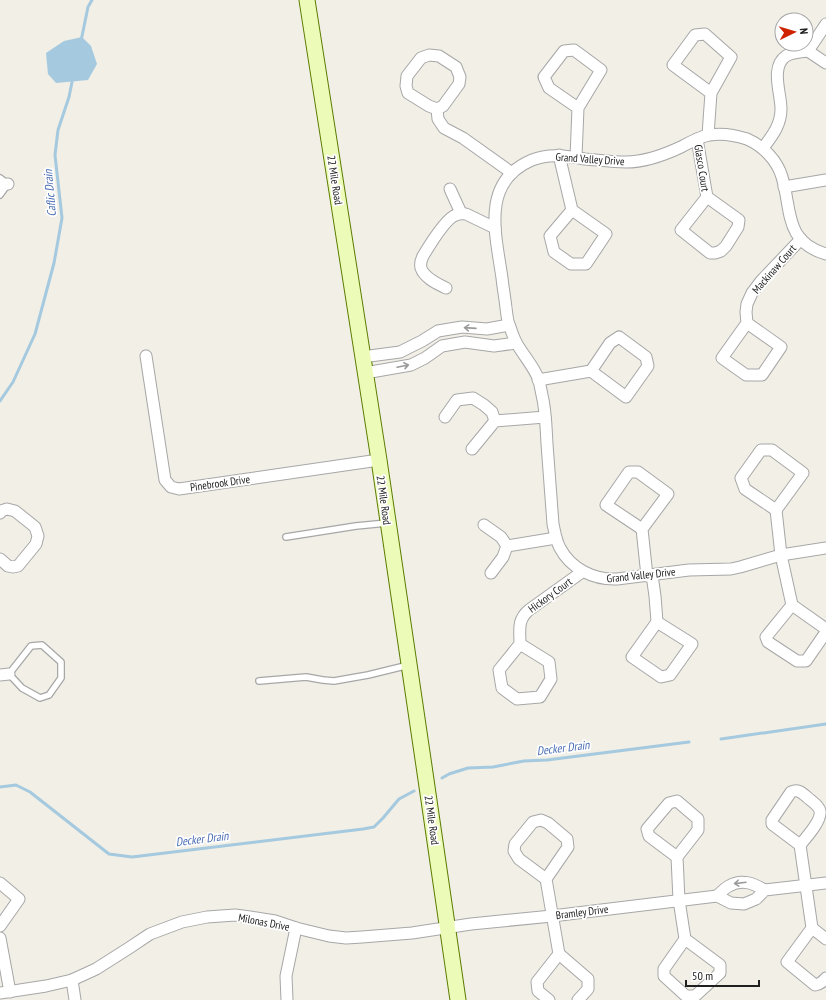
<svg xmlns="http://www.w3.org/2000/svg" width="826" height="1000" font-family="'PT Sans Narrow',sans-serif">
<rect width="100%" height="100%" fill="#f1efe6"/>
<!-- water -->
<polygon fill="#a5c9df" points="82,37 91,46 97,64 88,80 56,83 48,74 46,53 64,41"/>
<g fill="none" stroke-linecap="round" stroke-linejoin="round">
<!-- stream -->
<g stroke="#a5c9df" stroke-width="3">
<polyline points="81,41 88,7 92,0"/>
<polyline points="0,401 13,382 35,334 54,263 62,218 55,155 58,130 69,97 73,77"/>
<polyline points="721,739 826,724"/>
<polyline points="442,778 449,774 468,768 493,767 524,761 547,760 689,742"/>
<polyline points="0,787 16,785 30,792 109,854 132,857 363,829 374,827 383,818 399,799 414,791"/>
</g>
<!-- lane casing -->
<g stroke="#a7a7a7" stroke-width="8">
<g id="lane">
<polyline points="0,178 8,184 0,195"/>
<polyline points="286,537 356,526 387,523"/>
<polygon points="42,645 61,662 61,678 49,695 40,698 22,688 9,674 31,646"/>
<polyline points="259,681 306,677 323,680 334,681 368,675 409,665"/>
</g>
</g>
<!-- street casing -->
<g stroke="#a7a7a7" stroke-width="13">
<g id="street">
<polyline points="808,51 826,24"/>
<polyline points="437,109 429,106 408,93 406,86 407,76 421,58 429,55 439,56 456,67 460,77 459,84 443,106 437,109 438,119 444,128 463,138 512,173"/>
<polyline points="708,135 711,93 731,57 705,34 695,35 673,65 711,93"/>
<polyline points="697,139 707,197 739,220 738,227 726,246 721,251 715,253 710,253 681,230 707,197"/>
<path d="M 763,148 C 772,136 781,125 781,109 C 781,93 770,67 786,56 C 792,52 801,52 808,51 L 826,63"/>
<polyline points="559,155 572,210 606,234 586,264 571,264 554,252 550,236 572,210"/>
<polyline points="576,157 578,108 601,70 574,50 564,51 544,77 549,88 578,108"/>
<polyline points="0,185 8,184"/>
<polyline points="784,187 826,180"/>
<polyline points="450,189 461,213"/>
<path d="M 826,254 C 784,242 792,210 782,177 C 777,160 763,146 747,139 C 735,135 721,133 709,135 C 699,137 690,142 681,147 C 664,155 646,162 626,162 C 612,162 598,160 585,159 C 567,156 549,153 532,160 C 480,182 496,235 502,278 C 503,288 505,298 506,308 C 507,314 507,321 510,327 C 512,333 514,339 517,344 C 524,356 534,367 539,380 C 540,385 541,390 542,395 C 546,411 546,428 547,444 C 549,471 551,498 553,524 C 555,533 556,541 560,548 C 571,569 594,580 617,579 L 689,570 L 731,569 L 740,567 L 781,555 L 826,548"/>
<path d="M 446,288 C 438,284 424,278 421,268 C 420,264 421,260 423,256 C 429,246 446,218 456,215 C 460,213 462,214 466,214 L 495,228"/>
<polyline points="747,323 722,358 746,375 762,375 781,347 747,323 746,312 747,304 752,293 761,281 801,239"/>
<polyline points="146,356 165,480 171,487 179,489 379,460"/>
<polyline points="362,357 400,352 422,341 438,331 462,327 487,329 509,325"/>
<polyline points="365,373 411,365 425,358 442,346 465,342 494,346 516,343"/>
<polyline points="538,380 591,371 626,397 648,366 646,357 619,337 610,343 591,371"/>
<polyline points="445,417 457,400 473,398 484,405 492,412 495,421"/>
<polyline points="472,449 495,421 545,417"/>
<polygon points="761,450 772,450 803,473 776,510 745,489 741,478"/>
<polyline points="776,510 781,555 792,605 826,629"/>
<polyline points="0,513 1,511 7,509 15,511 35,527 38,536 36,544 18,566 13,567 8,566 0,559"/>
<polyline points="484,525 501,537 507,546 556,538"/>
<polyline points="642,529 606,505 629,472 638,472 668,494 642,529 647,576"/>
<polyline points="491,573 503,557 507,546"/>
<polyline points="652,575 655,596 657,622 692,644 670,675 661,677 632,657 657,622"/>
<polyline points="792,605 766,637 768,642 797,661 806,661 826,632"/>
<path d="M 520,644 L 499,670 L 502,688 L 517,699 L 540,697 L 551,679 L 549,662 L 520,644 C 520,630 517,620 529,610 L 582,572"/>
<polyline points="0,675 9,674"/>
<path d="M 800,845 C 806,838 822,820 820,811 C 819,805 811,801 807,797 C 801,792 798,789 791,792 L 772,820 L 772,824 L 800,845 L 812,928 L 787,962 L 815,985 C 820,984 823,982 826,978"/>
<polyline points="677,857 649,836 647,829 669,803 677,801 698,819 698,830 677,857 679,900 685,939 664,969 664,976 686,996 695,996 720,973 720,965 685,939"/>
<polyline points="546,879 519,859 514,851 515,844 533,822 541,820 548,823 567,839 568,847 546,879 559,954 588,979 588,989 578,1000"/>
<polyline points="0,883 19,899 0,926"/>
<polyline points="717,896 731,903 744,904 756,899 765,890 826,883"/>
<polyline points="812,928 826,939"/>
<polyline points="0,938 10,992"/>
<polyline points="72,980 75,1000"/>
<path d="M 0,993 L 46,986 L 72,980 L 96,969 L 129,948 L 150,934 L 182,922 L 207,917 L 235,915 L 250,917 L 275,921 L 296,928 L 329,936 L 346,938 L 362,937 L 412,933 L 471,924 L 552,916 L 717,896 C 721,892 725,888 729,886 C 742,878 754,884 765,890"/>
<polyline points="287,1000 286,976 296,928"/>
<polyline points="549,1000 538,991 537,982 559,954"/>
</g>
</g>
<!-- secondary casing -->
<g stroke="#5b7c01" stroke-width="17">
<polyline id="secondary" points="307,0 379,460 424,766 458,1000"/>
</g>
<!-- lane -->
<use href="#lane" stroke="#fff" stroke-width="5.5"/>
<!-- street -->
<use href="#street" stroke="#fff" stroke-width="11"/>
<!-- secondary -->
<use href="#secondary" stroke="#edfbb9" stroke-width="15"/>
</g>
<!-- one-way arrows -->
<defs><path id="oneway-shaft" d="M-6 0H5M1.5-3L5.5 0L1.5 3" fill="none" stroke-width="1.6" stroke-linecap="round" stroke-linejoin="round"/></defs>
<g stroke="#9b9b9b">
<use href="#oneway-shaft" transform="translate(470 328) rotate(-176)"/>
<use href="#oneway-shaft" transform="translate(403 366) rotate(-12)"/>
<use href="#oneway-shaft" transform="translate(740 883) rotate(173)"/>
</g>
<g text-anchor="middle" stroke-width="3.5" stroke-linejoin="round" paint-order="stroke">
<!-- street labels -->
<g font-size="11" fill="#202020" stroke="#fff">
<text transform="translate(590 159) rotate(4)" y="4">Grand Valley Drive</text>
<text transform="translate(702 168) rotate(81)" y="4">Glasco Court</text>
<text transform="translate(335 180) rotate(81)" y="4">22 Mile Road</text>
<text transform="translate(774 269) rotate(-49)" y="4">Mackinaw Court</text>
<text transform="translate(220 483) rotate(-8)" y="4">Pinebrook Drive</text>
<text transform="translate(384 500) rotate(82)" y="4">22 Mile Road</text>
<text transform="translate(641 575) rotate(-6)" y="4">Grand Valley Drive</text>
<text transform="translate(550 595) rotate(-36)" y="4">Hickory Court</text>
<text transform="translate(432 820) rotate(82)" y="4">22 Mile Road</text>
<text transform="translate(582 912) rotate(-7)" y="4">Bramley Drive</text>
<text transform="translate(264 922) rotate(11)" y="4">Milonas Drive</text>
</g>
<!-- water labels -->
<g font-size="12" font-style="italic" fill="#486cb3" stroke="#fff">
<text transform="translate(50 193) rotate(-95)" y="4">Caflic Drain</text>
<text transform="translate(563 748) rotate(-7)" y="4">Decker Drain</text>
<text transform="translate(202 839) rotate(-7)" y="4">Decker Drain</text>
</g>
</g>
<!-- north arrow -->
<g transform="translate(794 32) rotate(85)"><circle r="19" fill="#ffffff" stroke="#a6a6a6"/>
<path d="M0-3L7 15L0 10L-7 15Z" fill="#cf2200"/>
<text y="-6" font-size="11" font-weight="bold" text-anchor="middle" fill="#202020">N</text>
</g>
<!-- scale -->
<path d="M686 980v6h73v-6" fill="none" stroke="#202020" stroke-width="2"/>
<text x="692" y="980" font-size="12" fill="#202020" stroke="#ffffff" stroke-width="3" paint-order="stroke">50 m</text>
</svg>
